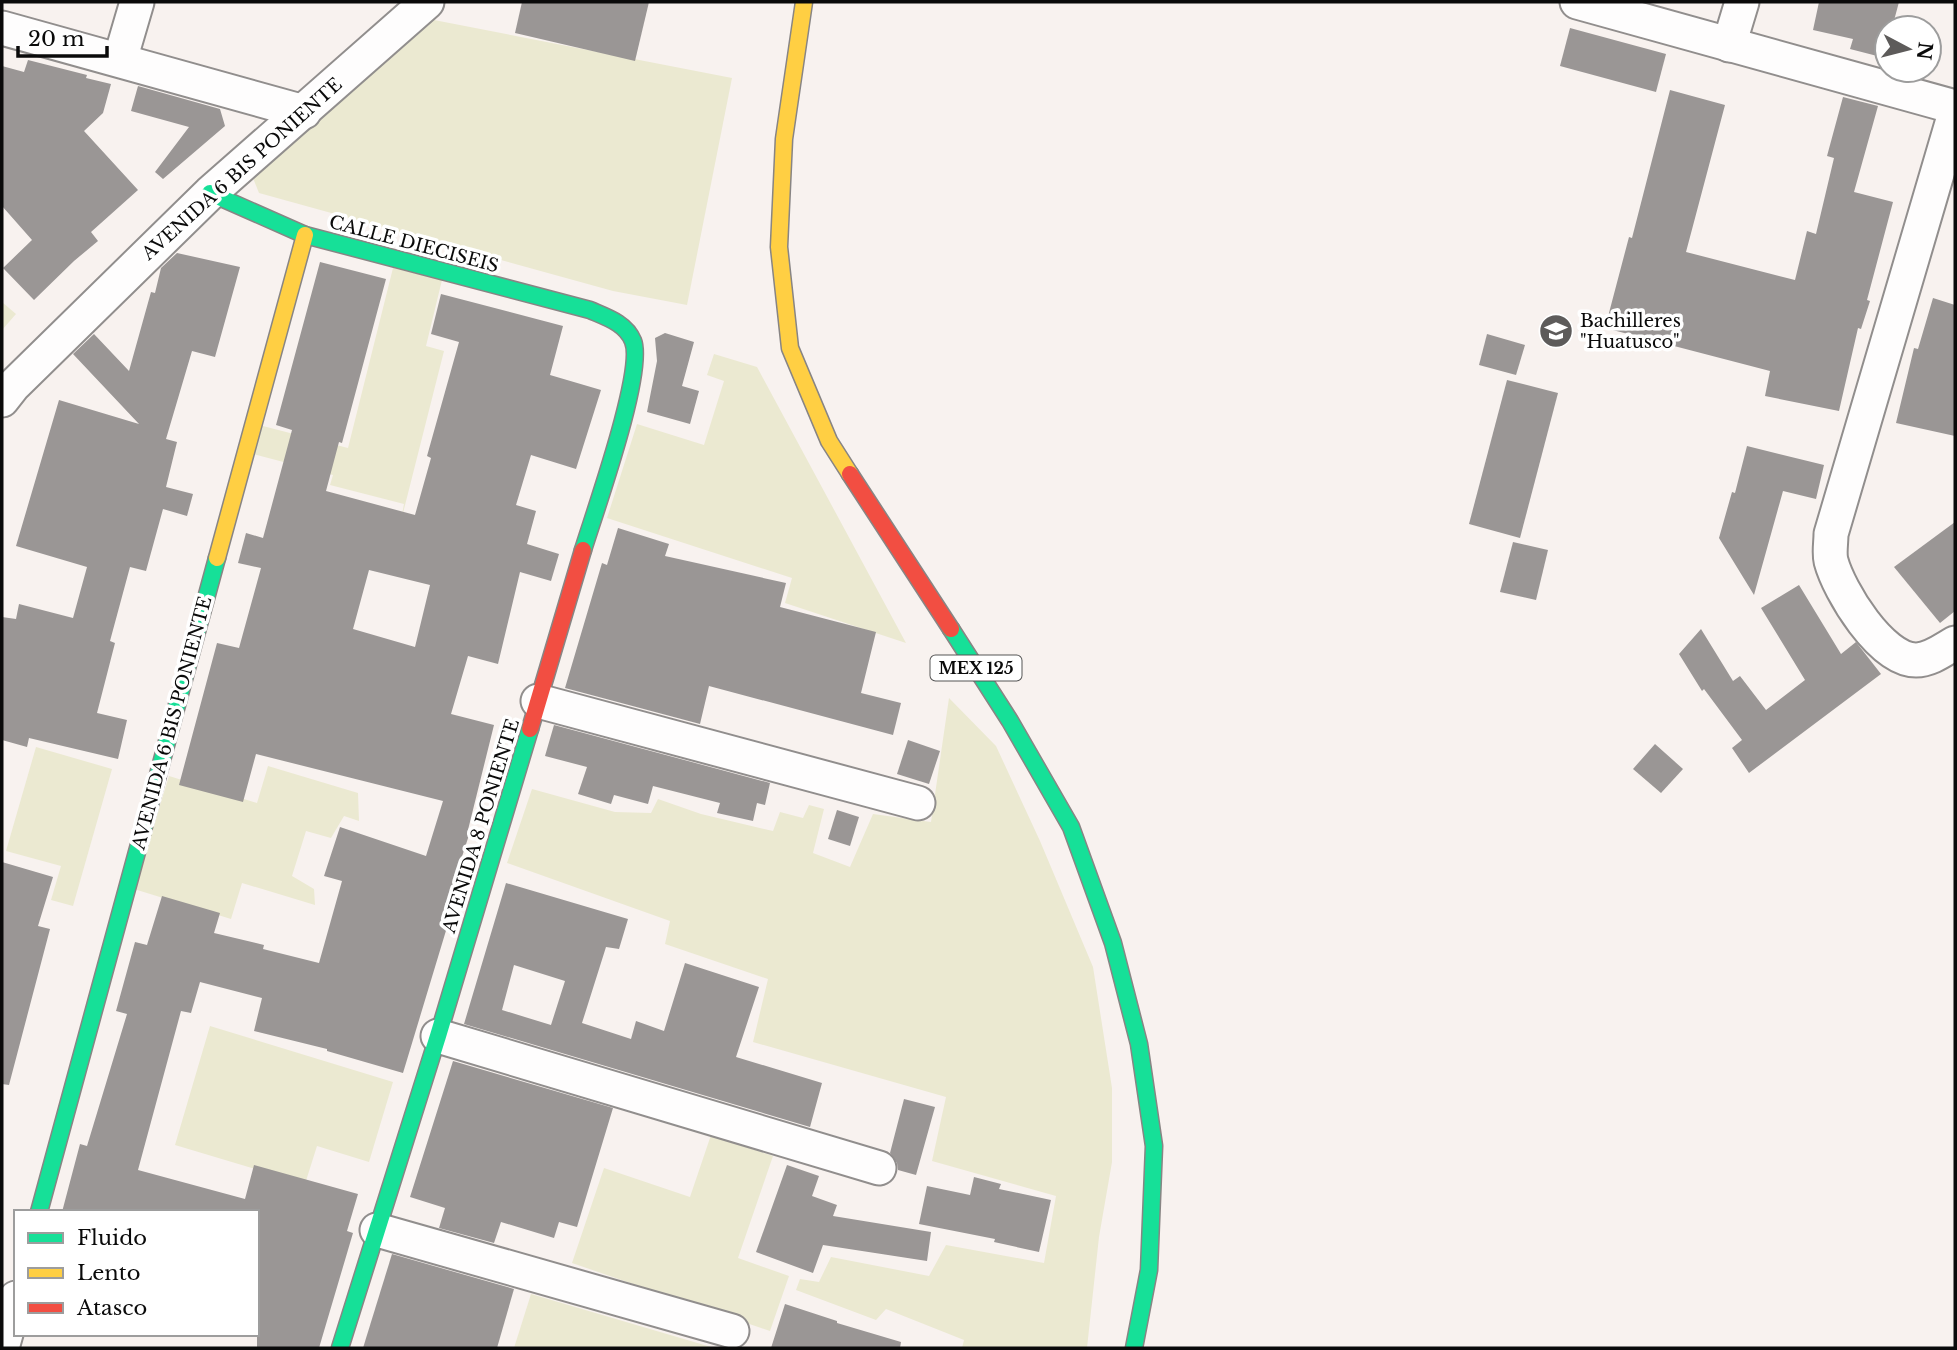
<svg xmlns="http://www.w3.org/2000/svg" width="1957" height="1350" font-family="'Libre Baskerville',serif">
<rect width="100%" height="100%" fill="#f8f2ef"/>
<!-- green -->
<g fill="#ebe9d1">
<polygon points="434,20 732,78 687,305 613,291 259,193 253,178"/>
<polygon points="393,268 442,280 426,346 444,351 400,525 404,504 330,485 333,475 253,454 259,425 348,448"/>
<polygon points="2,302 16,314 2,330"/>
<polygon points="714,354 757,367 906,643 785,603 792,578 607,518 637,424 704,445 724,381 707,375"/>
<polygon points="949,698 996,746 1040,841 1093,967 1112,1088 1112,1162 1099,1237 1087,1348 962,1348 964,1340 886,1309 876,1320 796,1290 800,1279 819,1282 831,1257 929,1276 946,1245 1044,1263 1056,1196 932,1161 946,1097 753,1042 768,979 665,944 670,921 507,863 532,789 615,812 651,813 658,799 701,814 773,831 780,812 803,818 809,805 824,809 813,853 850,867 873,814 931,822"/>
<polygon points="36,747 112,769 73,906 51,900 61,866 6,851"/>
<polygon points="268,766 358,793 359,821 344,816 331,838 306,831 292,876 314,889 315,905 242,883 231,919 134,889 169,776 257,803"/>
<polygon points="210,1026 393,1082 369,1162 317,1146 305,1184 175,1145"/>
<polygon points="711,1135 773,1156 738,1258 789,1276 770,1331 572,1263 604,1168 690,1197"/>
<polygon points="531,1294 711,1347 711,1348 514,1348"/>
</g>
<!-- building -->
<g fill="#9a9695" fill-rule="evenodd">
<polygon points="522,2 649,2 635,61 515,33"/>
<polygon points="1819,2 1899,2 1892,28 1887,28 1885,58 1850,49 1853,39 1813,30"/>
<polygon points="1570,28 1666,54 1656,92 1560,66"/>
<polygon points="28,60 87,75 86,78 111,84 103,113 84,131 138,190 91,232 98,241 74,261 34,300 3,268 32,240 2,206 2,66 24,72"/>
<polygon points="138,86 220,109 225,126 163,179 155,172 189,127 131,111"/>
<polygon points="1670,90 1725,105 1686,252 1795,280 1807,231 1816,234 1834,158 1827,156 1843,97 1878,106 1854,192 1893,202 1867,300 1870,301 1861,329 1858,328 1839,411 1765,396 1770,371 1605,328 1629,237 1632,238"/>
<polygon points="177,253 240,267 215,357 192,351 166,439 177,442 166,487 193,494 187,516 163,509 146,571 130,567 110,641 115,643 97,713 127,720 118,759 29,738 27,747 2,740 2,617 16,619 19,604 73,618 87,567 16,546 59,400 139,424 73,354 94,334 129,371 151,292 155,293 161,268"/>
<path d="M 320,262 L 386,279 L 342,443 L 339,442 L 326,491 L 415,515 L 431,458 L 427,456 L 459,342 L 431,334 L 441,294 L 563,326 L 550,375 L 601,390 L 576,469 L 531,455 L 516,505 L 536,511 L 527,544 L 559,554 L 551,581 L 520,572 L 498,664 L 468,656 L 451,714 L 494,725 L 467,834 L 469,835 L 458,869 L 464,871 L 403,1073 L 327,1051 L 327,1049 L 254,1031 L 262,998 L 200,982 L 191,1013 L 181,1011 L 138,1170 L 245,1199 L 254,1165 L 358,1194 L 347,1231 L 353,1233 L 319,1348 L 257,1348 L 257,1212 L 62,1212 L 80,1144 L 87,1146 L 127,1014 L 116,1011 L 135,942 L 147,945 L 162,896 L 220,913 L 214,933 L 264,945 L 263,949 L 319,963 L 342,881 L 324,876 L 340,827 L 426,856 L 443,801 L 256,754 L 243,802 L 179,785 L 217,643 L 239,648 L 261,568 L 238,563 L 246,533 L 263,538 L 292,430 L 276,425 ZM 369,570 L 430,585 L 415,647 L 353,629 Z"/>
<polygon points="1933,298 1955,305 1955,436 1896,423 1914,348 1918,349"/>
<polygon points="665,333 694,342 682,386 699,391 690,424 647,412 657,361 655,338"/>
<polygon points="1487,334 1525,345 1516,375 1479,365"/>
<polygon points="1507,380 1558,393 1520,538 1469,524"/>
<polygon points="1747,446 1824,465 1816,499 1783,491 1754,595 1719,538 1732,492 1735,493"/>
<polygon points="1955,522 1955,611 1940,623 1894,567"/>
<polygon points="618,528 669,544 665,556 786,583 780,607 876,632 861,693 901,703 893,735 709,686 700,724 565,688 602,563 607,565"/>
<polygon points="1513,542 1548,550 1536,600 1500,592"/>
<polygon points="1799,585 1841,654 1856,642 1881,674 1749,773 1732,748 1742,740 1704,689 1702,691 1679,654 1701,629 1733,681 1740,676 1766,710 1805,680 1761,608"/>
<polygon points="554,725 770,783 765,805 757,803 753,821 717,813 720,803 653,786 648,804 614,795 611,804 578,794 587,767 545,756"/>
<polygon points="908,740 940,751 929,784 897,774"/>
<polygon points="1655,744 1683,769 1661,793 1633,769"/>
<polygon points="837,810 859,817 850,846 828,839"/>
<polygon points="2,862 53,877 38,926 50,929 9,1085 2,1084"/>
<path d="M 506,883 L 628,919 L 619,949 L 606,947 L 582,1023 L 631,1039 L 636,1021 L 664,1031 L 685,963 L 759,987 L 736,1057 L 822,1083 L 810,1127 L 464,1024 ZM 514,965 L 565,981 L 551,1025 L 502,1010 Z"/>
<polygon points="453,1061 613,1108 577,1227 559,1222 554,1238 501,1222 494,1243 439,1228 445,1208 410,1197"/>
<polygon points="904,1099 935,1107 916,1175 898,1170 897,1163 890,1153"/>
<polygon points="787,1165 819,1176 812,1196 837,1205 833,1216 931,1232 927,1261 823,1245 813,1273 756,1252"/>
<polygon points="974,1177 1001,1184 999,1189 1051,1200 1039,1252 994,1242 995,1239 919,1224 927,1186 970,1195"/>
<polygon points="392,1254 514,1289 497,1348 363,1348"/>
<polygon points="785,1304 837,1321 837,1323 901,1342 900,1348 771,1348"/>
</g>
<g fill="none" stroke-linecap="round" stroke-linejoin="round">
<!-- street casing -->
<g stroke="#918e8d" stroke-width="37">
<g id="street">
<polyline points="1577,2 1955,107"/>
<polyline points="2,28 304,112"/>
<polyline points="1729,45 1742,2"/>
<polyline points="120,60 137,2"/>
<path d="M 1955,113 L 1831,534 C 1831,543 1829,553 1831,561 C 1839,591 1881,660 1916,660 C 1930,660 1943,650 1955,643"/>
<polyline points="2,400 13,386 210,193 427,2"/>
<polyline points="538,701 918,803"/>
<polyline points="438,1036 879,1168"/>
<polyline points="377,1230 732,1331"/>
<polyline points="2,1348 16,1298"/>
</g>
</g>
<!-- fast casing -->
<g stroke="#888584" stroke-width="19">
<g id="fast">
<path d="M 210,193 L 305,235 L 590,310 C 606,317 626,323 633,341 C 645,371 595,511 583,550"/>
<polyline points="951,629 1010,721 1071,827 1113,943 1139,1044 1154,1146 1149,1270 1134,1348"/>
<polyline points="39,1212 217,558"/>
<polyline points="340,1348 438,1036 530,729"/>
</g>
</g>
<!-- slow casing -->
<g stroke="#888584" stroke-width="19">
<g id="slow">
<polyline points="804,2 784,139 779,247 790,348 829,441 850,474"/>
<polyline points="217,558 305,235"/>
</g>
</g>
<!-- jam casing -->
<g stroke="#888584" stroke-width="19">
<g id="jam">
<polyline points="850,474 951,629"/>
<polyline points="530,729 583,550"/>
</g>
</g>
<!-- street -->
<use href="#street" stroke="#fefdfd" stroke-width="33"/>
<!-- fast -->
<use href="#fast" stroke="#16e098" stroke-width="16"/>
<!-- slow -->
<use href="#slow" stroke="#ffcf43" stroke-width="16"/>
<!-- jam -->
<use href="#jam" stroke="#f24e42" stroke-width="16"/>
</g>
<!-- icons -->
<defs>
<g id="university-disc" transform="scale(1.75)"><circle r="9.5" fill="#5d5b5a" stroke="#fff"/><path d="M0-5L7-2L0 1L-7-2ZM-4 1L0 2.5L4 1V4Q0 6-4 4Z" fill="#fff"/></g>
</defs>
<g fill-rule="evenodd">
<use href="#university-disc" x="1556" y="331"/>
</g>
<g text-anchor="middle" stroke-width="7" stroke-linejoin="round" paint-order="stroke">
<!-- shield labels -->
<rect fill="#fff" stroke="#545454" stroke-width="2" x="930.5" y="655.5" width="91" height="25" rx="5"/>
<g font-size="16" font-weight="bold" fill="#0a0a0a">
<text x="976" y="674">MEX 125</text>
</g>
<!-- street labels -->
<g font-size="18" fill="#0a0a0a" stroke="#fff">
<text transform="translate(242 169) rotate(-42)" y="6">AVENIDA 6 BIS PONIENTE</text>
<text transform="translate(414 244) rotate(15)" y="6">CALLE DIECISEIS</text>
<text transform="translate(172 723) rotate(-75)" y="6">AVENIDA 6 BIS PONIENTE</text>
<text transform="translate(481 826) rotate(-73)" y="6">AVENIDA 8 PONIENTE</text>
</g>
<!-- poi labels -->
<g font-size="18" fill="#0a0a0a" stroke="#fff" text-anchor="start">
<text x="1580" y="327">Bachilleres<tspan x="1580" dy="21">"Huatusco"</tspan></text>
</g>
</g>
<!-- border -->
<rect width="1957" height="1350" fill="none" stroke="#0a0a0a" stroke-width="7"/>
<!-- legend -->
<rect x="14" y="1210" width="245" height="126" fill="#ffffff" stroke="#9d9d9d" stroke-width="2"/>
<rect x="28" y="1233" width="35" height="10" fill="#16e098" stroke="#9d9d9d" stroke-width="2"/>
<text x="77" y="1245" font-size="21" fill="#0a0a0a">Fluido</text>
<rect x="28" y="1268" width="35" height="10" fill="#ffcf43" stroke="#9d9d9d" stroke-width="2"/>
<text x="77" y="1280" font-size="21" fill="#0a0a0a">Lento</text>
<rect x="28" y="1303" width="35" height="10" fill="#f24e42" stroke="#9d9d9d" stroke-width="2"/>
<text x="77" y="1315" font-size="21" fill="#0a0a0a">Atasco</text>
<!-- north arrow -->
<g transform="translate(1908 49) rotate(97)"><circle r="33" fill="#ffffff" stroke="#9d9d9d" stroke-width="2"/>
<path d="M0-5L12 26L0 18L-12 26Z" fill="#5d5b5a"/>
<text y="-10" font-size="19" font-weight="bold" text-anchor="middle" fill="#0a0a0a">N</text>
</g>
<!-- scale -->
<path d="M18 46v10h89v-10" fill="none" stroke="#0a0a0a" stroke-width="3.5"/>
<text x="28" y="46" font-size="21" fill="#0a0a0a" stroke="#ffffff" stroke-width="5" paint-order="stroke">20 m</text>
</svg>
